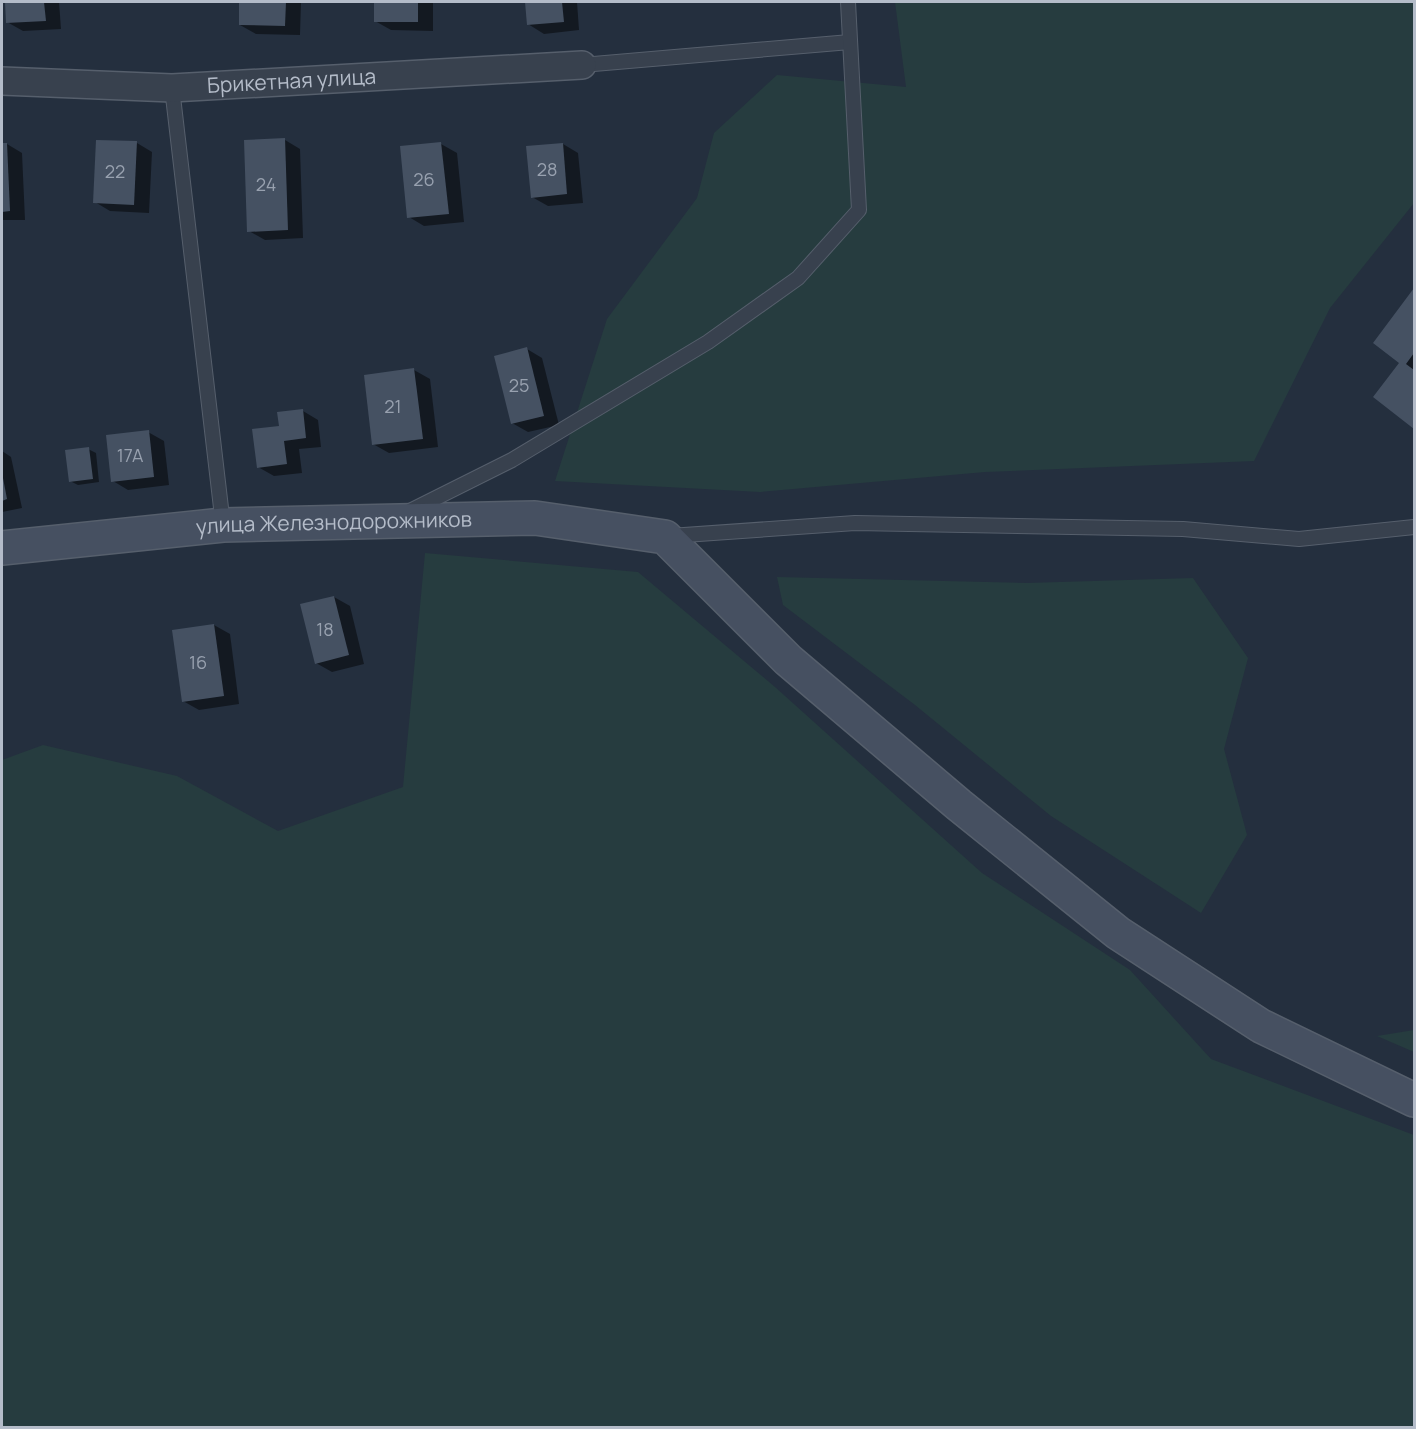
<svg xmlns="http://www.w3.org/2000/svg" width="1416" height="1429" font-family="Manrope,sans-serif">
<rect width="100%" height="100%" fill="#242f3e"/>
<!-- green -->
<g fill="#263c3f">
<polygon points="895,2 1414,2 1414,203 1330,308 1254,461 985,472 760,492 555,481 607,319 697,198 714,133 777,75 906,87"/>
<polygon points="425,553 638,572 775,687 982,873 1130,970 1211,1059 1414,1135 1414,1427 2,1427 2,760 43,745 177,776 278,831 403,787"/>
<polygon points="777,577 1027,583 1193,578 1248,658 1224,749 1247,835 1201,913 1051,816 915,705 783,605"/>
<polygon points="1414,1030 1414,1052 1377,1036"/>
</g>
<!-- shadow -->
<g fill="#0007">
<polygon points="6,2 59,2 61,29 23,31 7,22"/>
<polygon points="240,2 301,2 300,35 256,34 240,25"/>
<polygon points="376,2 433,2 433,31 391,30 375,21"/>
<polygon points="526,2 577,2 579,30 544,34 528,24"/>
<polygon points="285,140 300,149 303,238 265,240 249,231"/>
<polygon points="137,143 152,152 149,213 110,211 95,202"/>
<polygon points="2,144 7,144 22,153 25,220 2,220"/>
<polygon points="441,144 457,153 464,222 424,226 409,217"/>
<polygon points="563,144 578,153 583,203 548,206 532,197"/>
<polygon points="1414,291 1414,427 1375,396 1401,363 1375,342"/>
<polygon points="527,349 542,358 559,425 528,432 512,423"/>
<polygon points="414,370 430,379 438,447 389,453 373,444"/>
<polygon points="303,411 318,420 321,447 299,449 302,473 274,476 258,467 280,427"/>
<polygon points="148,432 164,441 169,485 128,490 113,481"/>
<polygon points="88,449 96,453 99,482 78,485 70,481"/>
<polygon points="2,451 11,457 22,508 2,512"/>
<polygon points="334,597 350,606 364,664 332,672 316,663"/>
<polygon points="214,625 230,634 239,704 199,710 183,701"/>
</g>
<!-- building -->
<g fill="#455162">
<polygon points="5,2 44,2 46,21 6,23"/>
<polygon points="239,2 286,2 285,26 239,25"/>
<rect x="374" y="2" width="44" height="20"/>
<polygon points="525,2 562,2 564,22 527,25"/>
<polygon points="285,138 288,230 247,232 244,140"/>
<polygon points="96,140 137,141 134,205 93,203"/>
<polygon points="441,142 449,214 407,218 400,146"/>
<polygon points="2,143 7,143 10,211 2,212"/>
<polygon points="563,143 567,194 531,198 526,146"/>
<polygon points="1414,288 1414,353 1406,364 1414,370 1414,429 1373,397 1399,363 1373,343"/>
<polygon points="527,347 544,416 511,424 494,356"/>
<polygon points="414,368 423,439 372,445 364,375"/>
<polygon points="303,409 306,438 284,441 287,464 257,468 252,429 279,426 277,412"/>
<polygon points="149,430 154,477 111,482 106,435"/>
<polygon points="89,447 93,479 69,482 65,450"/>
<polygon points="3,478 7,499 2,501 2,478"/>
<polygon points="334,596 349,655 315,664 300,604"/>
<polygon points="214,624 224,696 182,702 172,630"/>
</g>
<g fill="none" stroke-linecap="round" stroke-linejoin="round">
<!-- lane casing -->
<g stroke="#565f6c" stroke-width="16">
<g id="lane">
<polyline points="582,65 850,42"/>
<polyline points="172,88 223,525"/>
<polyline points="408,512 512,460 708,342 798,278 859,210 848,2"/>
<polyline points="670,536 855,523 1183,529 1299,539 1414,527"/>
</g>
</g>
<!-- street casing -->
<g stroke="#565f6c" stroke-width="30">
<g id="street">
<path id="s1" d="M 2,81 L 172,88 L 582,65"/>
</g>
</g>
<!-- secondary casing -->
<g stroke="#565f6c" stroke-width="36">
<g id="secondary">
<path id="s2" d="M 2,548 L 223,525 L 535,518 L 665,537 L 788,660 L 959,805 L 1118,933 L 1261,1026 L 1414,1100"/>
</g>
</g>
<!-- lane -->
<use href="#lane" stroke="#38414e" stroke-width="14"/>
<!-- street -->
<use href="#street" stroke="#38414e" stroke-width="27"/>
<!-- secondary -->
<use href="#secondary" stroke="#465061" stroke-width="33"/>
</g>
<g text-anchor="middle" stroke-width="5" stroke-linejoin="round" paint-order="stroke">
<!-- number labels -->
<g font-size="18" fill="#98a1af">
<text x="547" y="176">28</text>
<text x="115" y="178">22</text>
<text x="424" y="186">26</text>
<text x="266" y="191">24</text>
<text x="519" y="392">25</text>
<text x="393" y="413">21</text>
<text x="130" y="462">17А</text>
<text x="325" y="636">18</text>
<text x="198" y="669">16</text>
</g>
<!-- street labels -->
<g font-size="21" fill="#b4bcc9" stroke="#1d2633">
<text dy="7" stroke="none"><textPath href="#s1" startOffset="290">Брикетная улица</textPath></text>
<text dy="7" stroke="none"><textPath href="#s2" startOffset="333">улица Железнодорожников</textPath></text>
</g>
</g>
<!-- border -->
<rect width="1416" height="1429" fill="none" stroke="#b4bcc9" stroke-width="6"/>
</svg>
